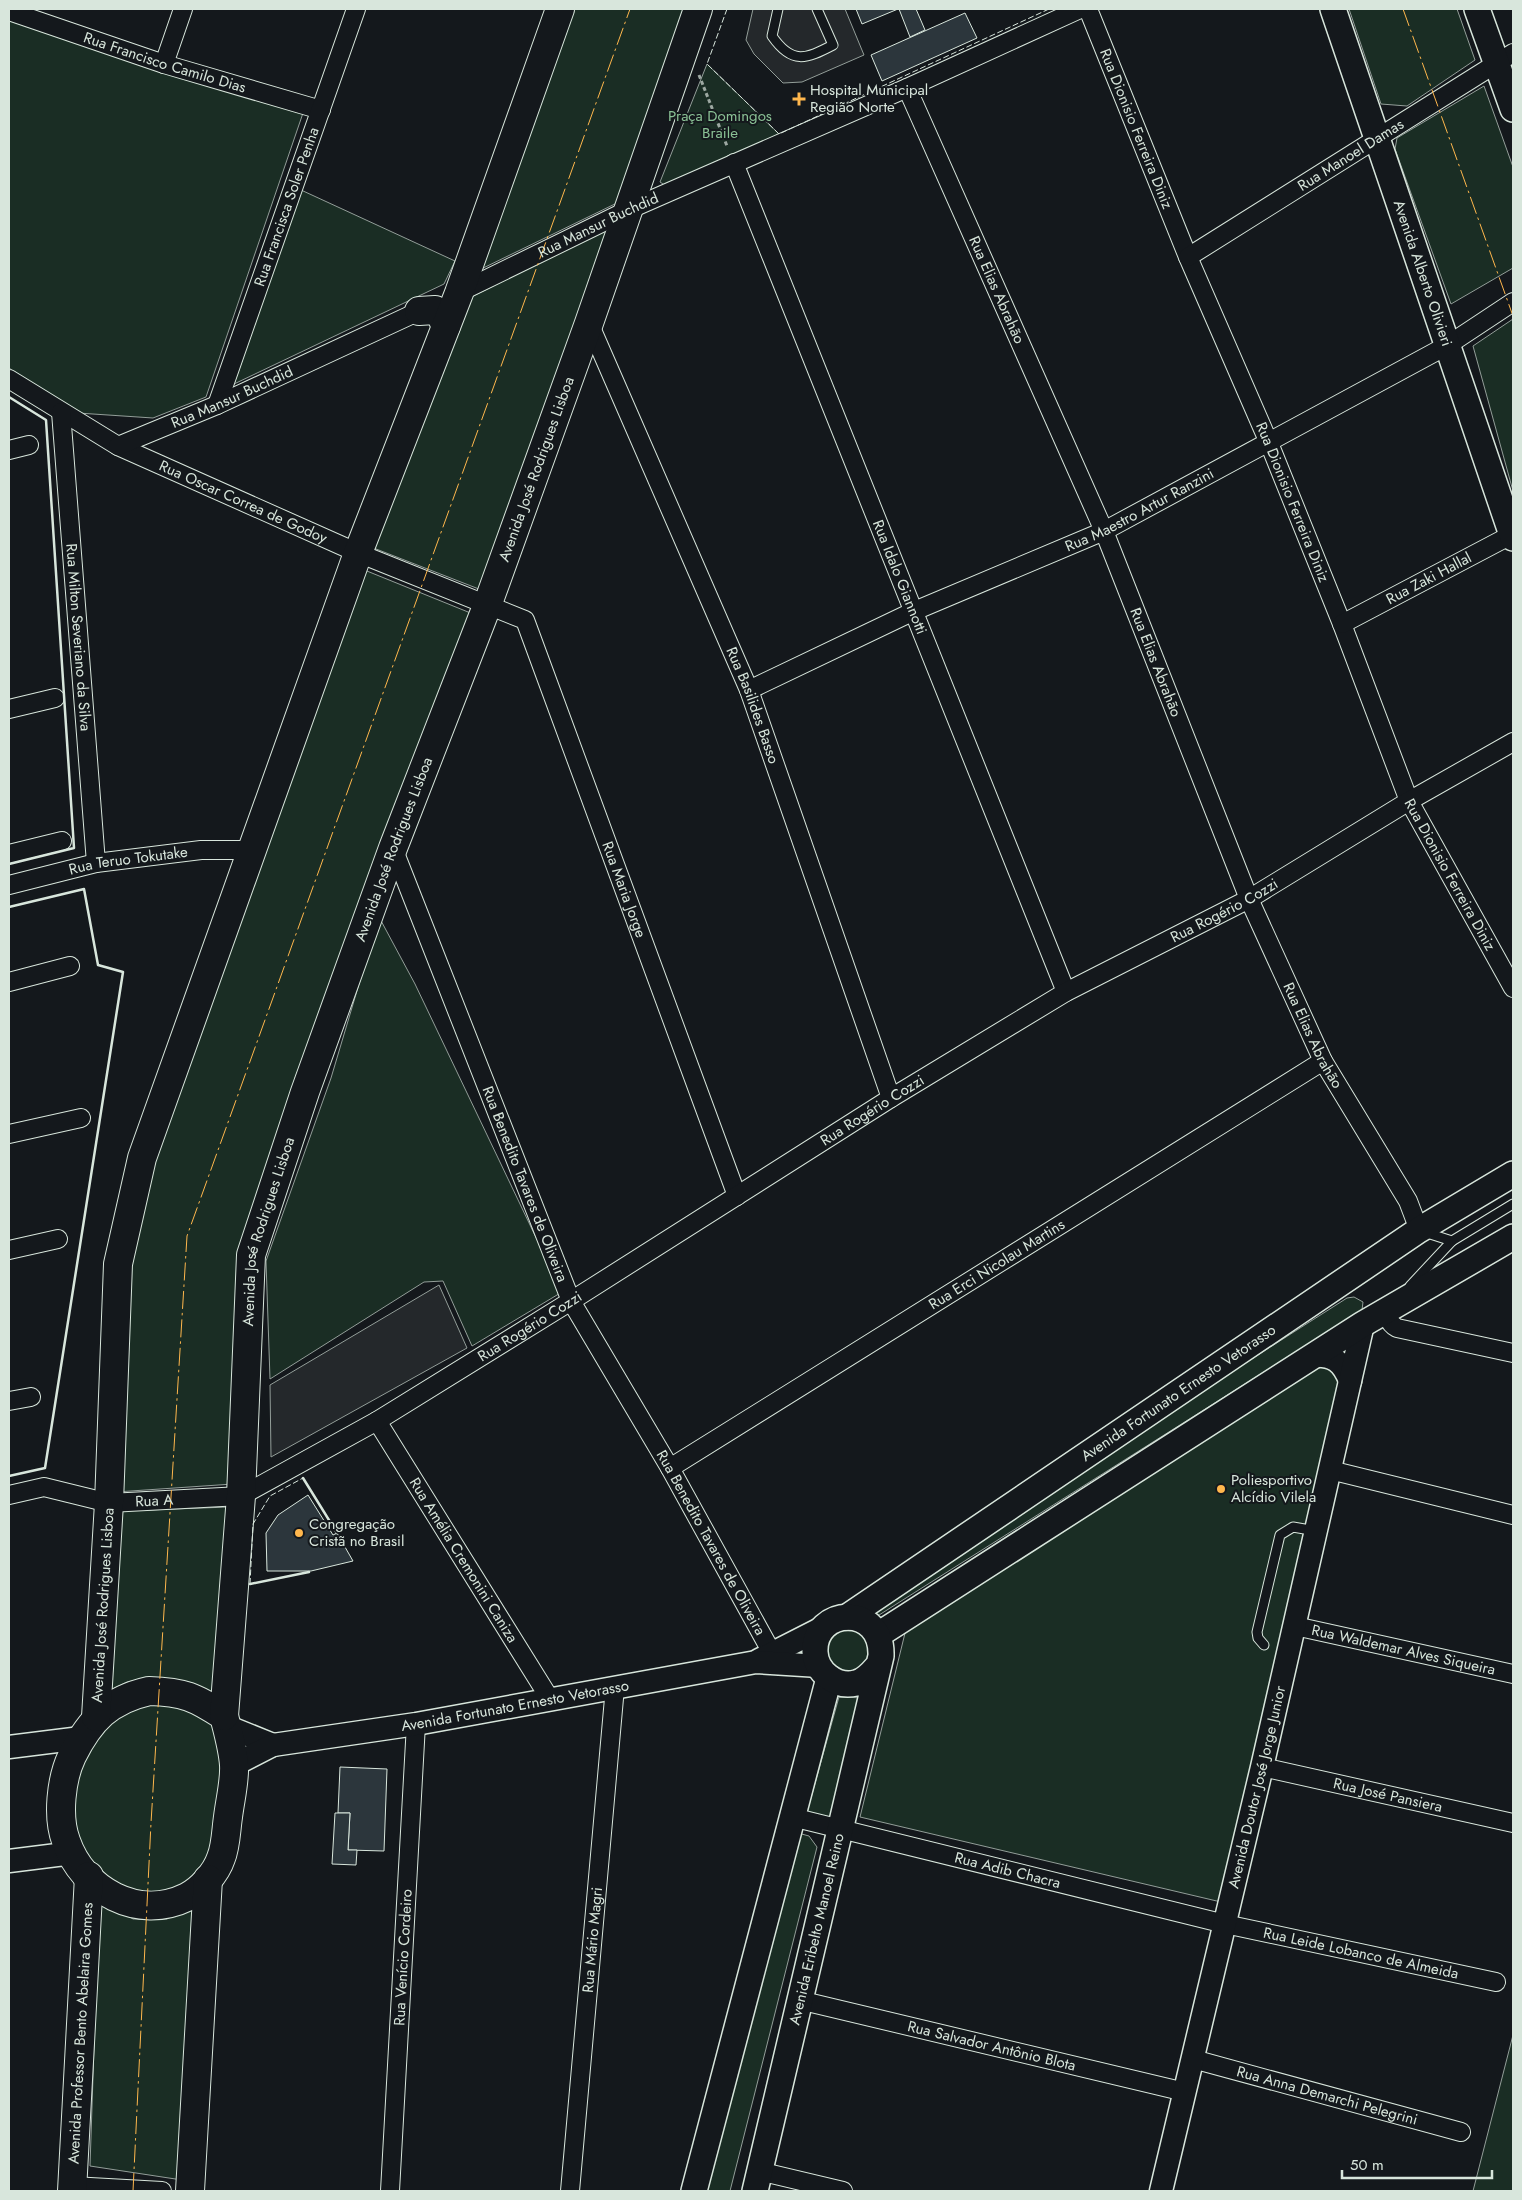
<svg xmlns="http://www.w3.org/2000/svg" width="1522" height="2200" font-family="Jost,sans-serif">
<rect width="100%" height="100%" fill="#14181c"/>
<!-- green -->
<g fill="#1a2d24" stroke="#939e99">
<polygon points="569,9 684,9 619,202 475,272"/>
<polygon points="1349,9 1457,9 1475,60 1407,106 1381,104"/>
<polygon points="9,18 303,113 206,397 153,418 78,413 9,368"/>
<polygon points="707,64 779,134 669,188 660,182"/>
<polygon points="1484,86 1513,167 1513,268 1451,304 1395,149 1397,138"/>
<polygon points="301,190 455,261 444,284 234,384"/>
<polygon points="614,226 484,591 371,547 469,298"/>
<polygon points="1513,319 1513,491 1473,346"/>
<polygon points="362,569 473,614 295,1078 246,1252 233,1484 116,1492 124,1265 149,1159"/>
<polygon points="379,917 415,984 562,1292 472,1346 443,1281 424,1282 270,1379 266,1261 331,1078"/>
<polygon points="1354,1297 1363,1302 1362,1310 868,1622 867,1605 1347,1298"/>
<polygon points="1347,1349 1221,1902 860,1817 906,1629"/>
<polygon points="229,1507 218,1701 149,1678 127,1682 109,1691 120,1511"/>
<polygon points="844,1622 874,1638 864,1673 832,1672 823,1639"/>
<polygon points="839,1697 866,1698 836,1803 829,1819 807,1812"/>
<polygon points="177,1702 216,1723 223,1765 211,1856 190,1886 133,1896 98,1872 74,1838 71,1790 78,1768 103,1726 133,1705"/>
<polygon points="798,1833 809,1836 817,1847 730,2191 701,2191"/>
<polygon points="99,1898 133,1919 167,1919 198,1904 182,2180 90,2166"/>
<polygon points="1513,2035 1513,2191 1473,2191"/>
</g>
<!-- parking -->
<g fill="#24282b" stroke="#939e99">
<polygon points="753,9 845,9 864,55 802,82 783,83 754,54 746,40"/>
<polygon points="439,1285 467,1348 271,1457 270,1385"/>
</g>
<!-- building -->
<g fill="#2c363c" stroke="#d8e6dc">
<polygon points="856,9 898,9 862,24"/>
<polygon points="899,9 916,9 925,30 910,37"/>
<polygon points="965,13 977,38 882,81 871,55"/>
<polygon points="308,1495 333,1535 337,1533 353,1561 311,1571 267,1571 266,1533 278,1515"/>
<polygon points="340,1767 387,1769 384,1851 348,1850 350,1813 338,1813"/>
<polygon points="335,1813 350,1813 348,1850 357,1850 356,1865 332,1864"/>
</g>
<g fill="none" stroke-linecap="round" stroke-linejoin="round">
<!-- service casing -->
<g stroke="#d8e6dc" stroke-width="11">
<g id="service">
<path d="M 778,9 L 772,36 C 792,65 806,59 833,45 L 817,9"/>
<polyline points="1424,1232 1452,1241"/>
<polyline points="1410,1286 1452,1241 1513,1204"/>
<polyline points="1264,1645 1258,1638 1257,1632 1280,1535 1293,1527 1316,1531"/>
</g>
</g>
<!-- minor casing -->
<g stroke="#d8e6dc" stroke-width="20">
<g id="minor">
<path id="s1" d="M 1088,9 L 1188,257 L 1269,443 L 1342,624 L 1409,801 L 1513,988"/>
<path id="s2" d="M 9,11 L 164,64 L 321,110"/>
<polyline points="164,64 183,9"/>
<path id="s3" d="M 907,88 L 1104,531 L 1249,899 L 1323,1061 L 1408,1201 L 1419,1230"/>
<path id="s4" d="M 734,163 L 1066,992"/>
<path id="s5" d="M 1188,257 L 1513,53"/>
<path id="s6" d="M 456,294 L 628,210 L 907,88 L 1080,9"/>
<path id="s7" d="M 589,323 L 749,690 L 891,1098"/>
<path id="s8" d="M 9,379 L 118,446 L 358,553 L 525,620 L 737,1196"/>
<path id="s9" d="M 217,405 L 356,9"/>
<path id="s10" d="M 61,412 L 96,863"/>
<path id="s11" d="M 118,446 L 217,405 L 428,307"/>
<polyline points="9,450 29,445"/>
<path id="s12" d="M 1342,624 L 1513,534"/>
<path id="s13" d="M 749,690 L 912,612 L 1104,531 L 1448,345 L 1513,302"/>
<polyline points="9,709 55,698"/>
<path id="s14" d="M 393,848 L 571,1301 L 670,1468 L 777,1662"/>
<polyline points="9,854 62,841"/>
<path id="s15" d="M 9,885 L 96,863 L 201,850 L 252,850"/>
<polyline points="9,982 70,966"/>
<polyline points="9,1134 81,1118"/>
<polyline points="9,1250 58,1239"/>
<path d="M 1389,1307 C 1388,1317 1388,1323 1397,1328 L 1513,1353"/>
<polyline points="9,1401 31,1397"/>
<path id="s16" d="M 377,1421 L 550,1699"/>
<path id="s17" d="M 670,1468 L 1323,1061"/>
<polyline points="1330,1470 1513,1515"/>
<path id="s18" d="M 9,1495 L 44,1487 L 109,1503 L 241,1496 L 377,1421 L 571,1301 L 891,1098 L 1066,992 L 1249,899 L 1409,801 L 1513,742"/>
<path id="s19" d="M 1295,1626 L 1513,1674"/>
<path id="s20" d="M 1262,1767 L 1513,1823"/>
<path id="s21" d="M 792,1817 L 1225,1924 L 1496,1982"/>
<path id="s22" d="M 799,2000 L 1185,2092"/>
<path id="s23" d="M 1193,2059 L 1461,2132"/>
<polyline points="759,2171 843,2191"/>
<polyline points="72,2186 162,2191"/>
<path id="s24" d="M 390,2191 L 416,1724"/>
<path id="s25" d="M 570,2191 L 615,1687"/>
</g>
</g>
<!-- tertiary casing -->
<g stroke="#d8e6dc" stroke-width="25">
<g id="tertiary">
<path d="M 1312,1356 C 1333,1354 1343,1362 1350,1381"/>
<polyline points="759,1660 826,1626"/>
<polyline points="226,1726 273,1745"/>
<polyline points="9,1747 81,1738"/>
<path id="s26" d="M 234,1765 L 273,1745 L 416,1724 L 756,1662 L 819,1666"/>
<polyline points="9,1861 73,1853"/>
<path id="s27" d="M 1161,2191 L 1262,1767 L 1363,1324"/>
</g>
</g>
<!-- secondary casing -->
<g stroke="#d8e6dc" stroke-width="28">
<g id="secondary">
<path id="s28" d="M 1333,9 L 1513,538"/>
<polyline points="1477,9 1513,109"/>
<path id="s29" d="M 847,1617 L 1419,1230 L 1513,1174"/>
<polyline points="878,1635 1363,1324 1513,1237"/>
<polyline points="694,2191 829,1678"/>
<path id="s30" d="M 755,2191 L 881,1656 C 883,1603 813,1607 815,1652 C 816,1672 836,1688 856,1683 C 865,1681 871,1674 877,1667"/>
</g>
</g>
<!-- primary casing -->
<g stroke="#d8e6dc" stroke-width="30">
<g id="primary">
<polyline points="419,311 435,310 441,316 446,326"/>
<path d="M 149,1691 C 184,1692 195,1697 224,1716 C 228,1732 233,1749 234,1765 C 235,1781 230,1800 228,1817 C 226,1830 226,1846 221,1858 C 216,1873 201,1890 187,1897 C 138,1921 83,1891 66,1841 C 57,1817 61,1779 72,1756 C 90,1720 109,1700 149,1691 Z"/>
<path id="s31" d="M 224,1716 L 241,1496 L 251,1255 L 305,1092 L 393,848 L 487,606 L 589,323 L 698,9"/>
<path id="s32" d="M 96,1717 L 109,1503 L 118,1264 L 142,1158 L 358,553 L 459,293 L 560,9"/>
<path id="s33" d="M 72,2191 L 89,1876"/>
<polyline points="190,2191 208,1879"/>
</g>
</g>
<!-- path -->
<polyline stroke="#9da8a2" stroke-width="3" stroke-dasharray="4 2.5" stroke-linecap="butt" points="699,75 727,146"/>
<!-- service -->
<use href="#service" stroke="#14181c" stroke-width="9"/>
<!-- minor -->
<use href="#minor" stroke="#14181c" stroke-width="18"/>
<!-- tertiary -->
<use href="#tertiary" stroke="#14181c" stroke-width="22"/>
<!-- secondary -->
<use href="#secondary" stroke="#14181c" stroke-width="25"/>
<!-- primary -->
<use href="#primary" stroke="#14181c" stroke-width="28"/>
<!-- fence -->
<g stroke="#d8e6dc" stroke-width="1" stroke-dasharray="6 2.5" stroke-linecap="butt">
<polyline points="727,9 707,64 779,134 1049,9"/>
<polyline points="250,1584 253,1524 270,1496 303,1478"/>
</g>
<!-- wall -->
<g stroke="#d8e6dc" stroke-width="2.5">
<polyline points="9,397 46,420 74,848 9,864"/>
<polyline points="9,907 84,889 98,965 123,972 45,1468 9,1476"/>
<polyline points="303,1478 337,1533"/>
<polyline points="250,1584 309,1572"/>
</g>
<!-- power -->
<g stroke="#ffb74d" stroke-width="1" stroke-dasharray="18 4 2.5 4" stroke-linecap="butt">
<polyline points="1403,9 1513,316"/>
<polyline points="133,2191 151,1823 187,1236 630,9"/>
</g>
</g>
<!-- markers -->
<g fill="#ffb74d" stroke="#14181c" stroke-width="2">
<path d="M796.5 91.5h5v5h5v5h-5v5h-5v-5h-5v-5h5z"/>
<circle cx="1221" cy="1489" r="5"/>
<circle cx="299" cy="1533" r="5"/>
</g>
<g text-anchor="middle" stroke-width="4" stroke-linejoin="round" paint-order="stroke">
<!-- street labels -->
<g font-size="15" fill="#d8e6dc" stroke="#14181c">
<text dy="5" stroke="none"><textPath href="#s2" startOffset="164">Rua Francisco Camilo Dias</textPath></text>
<text dy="5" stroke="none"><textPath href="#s1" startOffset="129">Rua Dionisio Ferreira Diniz</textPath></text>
<text dy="5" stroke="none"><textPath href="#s5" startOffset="192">Rua Manoel Damas</textPath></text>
<text dy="5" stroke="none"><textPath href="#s9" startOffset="210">Rua Francisca Soler Penha</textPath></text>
<text dy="5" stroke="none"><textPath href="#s6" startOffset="158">Rua Mansur Buchdid</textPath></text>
<text dy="5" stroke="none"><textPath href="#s28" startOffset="279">Avenida Alberto Olivieri</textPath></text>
<text dy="5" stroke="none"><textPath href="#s3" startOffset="221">Rua Elias Abrahão</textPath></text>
<text dy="5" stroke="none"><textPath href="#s11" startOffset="124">Rua Mansur Buchdid</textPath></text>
<text dy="5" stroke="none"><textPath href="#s31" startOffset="1298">Avenida José Rodrigues Lisboa</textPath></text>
<text dy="5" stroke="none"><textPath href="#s8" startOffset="265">Rua Oscar Correa de Godoy</textPath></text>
<text dy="5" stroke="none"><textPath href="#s1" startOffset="534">Rua Dionisio Ferreira Diniz</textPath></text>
<text dy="5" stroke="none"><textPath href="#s13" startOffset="430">Rua Maestro Artur Ranzini</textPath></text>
<text dy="5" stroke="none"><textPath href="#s4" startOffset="446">Rua Idalo Giannotti</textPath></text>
<text dy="5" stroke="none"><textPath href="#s12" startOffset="98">Rua Zaki Hallal</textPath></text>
<text dy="5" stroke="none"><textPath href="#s10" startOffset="226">Rua Milton Severiano da Silva</textPath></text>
<text dy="5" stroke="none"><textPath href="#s3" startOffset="626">Rua Elias Abrahão</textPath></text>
<text dy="5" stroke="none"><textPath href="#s7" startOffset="416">Rua Basilides Basso</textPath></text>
<text dy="5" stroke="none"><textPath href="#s31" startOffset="892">Avenida José Rodrigues Lisboa</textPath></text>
<text dy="5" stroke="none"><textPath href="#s15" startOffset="122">Rua Teruo Tokutake</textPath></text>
<text dy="5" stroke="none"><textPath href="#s1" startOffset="939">Rua Dionisio Ferreira Diniz</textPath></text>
<text dy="5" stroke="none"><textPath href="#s8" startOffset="858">Rua Maria Jorge</textPath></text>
<text dy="5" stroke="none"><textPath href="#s18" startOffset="1380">Rua Rogério Cozzi</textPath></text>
<text dy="5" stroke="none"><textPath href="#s3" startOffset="1031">Rua Elias Abrahão</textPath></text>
<text dy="5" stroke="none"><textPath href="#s18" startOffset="975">Rua Rogério Cozzi</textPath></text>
<text dy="5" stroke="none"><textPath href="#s14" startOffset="361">Rua Benedito Tavares de Oliveira</textPath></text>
<text dy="5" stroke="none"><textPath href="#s31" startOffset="488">Avenida José Rodrigues Lisboa</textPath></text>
<text dy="5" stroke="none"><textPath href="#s17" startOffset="385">Rua Erci Nicolau Martins</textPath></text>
<text dy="5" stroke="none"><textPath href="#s18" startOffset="570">Rua Rogério Cozzi</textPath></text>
<text dy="5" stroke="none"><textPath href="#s29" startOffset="400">Avenida Fortunato Ernesto Vetorasso</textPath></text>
<text dy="5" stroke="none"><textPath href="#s18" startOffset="148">Rua A</textPath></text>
<text dy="5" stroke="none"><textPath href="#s14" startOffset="766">Rua Benedito Tavares de Oliveira</textPath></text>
<text dy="5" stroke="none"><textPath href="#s16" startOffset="164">Rua Amélia Cremonini Caniza</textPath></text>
<text dy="5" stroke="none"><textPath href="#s32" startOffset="112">Avenida José Rodrigues Lisboa</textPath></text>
<text dy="5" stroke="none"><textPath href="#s19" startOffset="111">Rua Waldemar Alves Siqueira</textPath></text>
<text dy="5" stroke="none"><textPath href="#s26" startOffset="289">Avenida Fortunato Ernesto Vetorasso</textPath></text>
<text dy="5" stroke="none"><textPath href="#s27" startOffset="415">Avenida Doutor José Jorge Junior</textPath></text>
<text dy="5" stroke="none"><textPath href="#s20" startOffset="129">Rua José Pansiera</textPath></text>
<text dy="5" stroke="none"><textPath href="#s21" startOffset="222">Rua Adib Chacra</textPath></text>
<text dy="5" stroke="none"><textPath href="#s30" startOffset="269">Avenida Eribelto Manoel Reino</textPath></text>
<text dy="5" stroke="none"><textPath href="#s25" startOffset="252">Rua Mário Magri</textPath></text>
<text dy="5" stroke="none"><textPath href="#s21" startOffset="585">Rua Leide Lobanco de Almeida</textPath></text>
<text dy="5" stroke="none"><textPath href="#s24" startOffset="234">Rua Venício Cordeiro</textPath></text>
<text dy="5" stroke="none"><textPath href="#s33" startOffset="158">Avenida Professor Bento Abelaira Gomes</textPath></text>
<text dy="5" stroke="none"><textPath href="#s22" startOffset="198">Rua Salvador Antônio Blota</textPath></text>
<text dy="5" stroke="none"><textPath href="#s23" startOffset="139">Rua Anna Demarchi Pelegrini</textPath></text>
</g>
<!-- poi labels -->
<g font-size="15" fill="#d8e6dc" stroke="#14181c" text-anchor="start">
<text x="810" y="95">Hospital Municipal<tspan x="810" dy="17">Região Norte</tspan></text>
<text x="1231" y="1485">Poliesportivo<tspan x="1231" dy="17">Alcídio Vilela</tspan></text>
<text x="309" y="1529">Congregação<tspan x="309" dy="17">Cristã no Brasil</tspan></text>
</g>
<!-- park labels -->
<g font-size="15" fill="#8ac095" stroke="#14181c">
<text x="720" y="121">Praça Domingos<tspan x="720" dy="17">Braile</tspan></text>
</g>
</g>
<!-- border -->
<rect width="1522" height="2200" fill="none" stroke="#d8e6dc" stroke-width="20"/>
<!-- scale -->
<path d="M1342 2170v8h150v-8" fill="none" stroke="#d8e6dc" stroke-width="2.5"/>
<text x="1350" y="2170" font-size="15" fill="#d8e6dc" stroke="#14181c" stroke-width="4" paint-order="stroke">50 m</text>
</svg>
